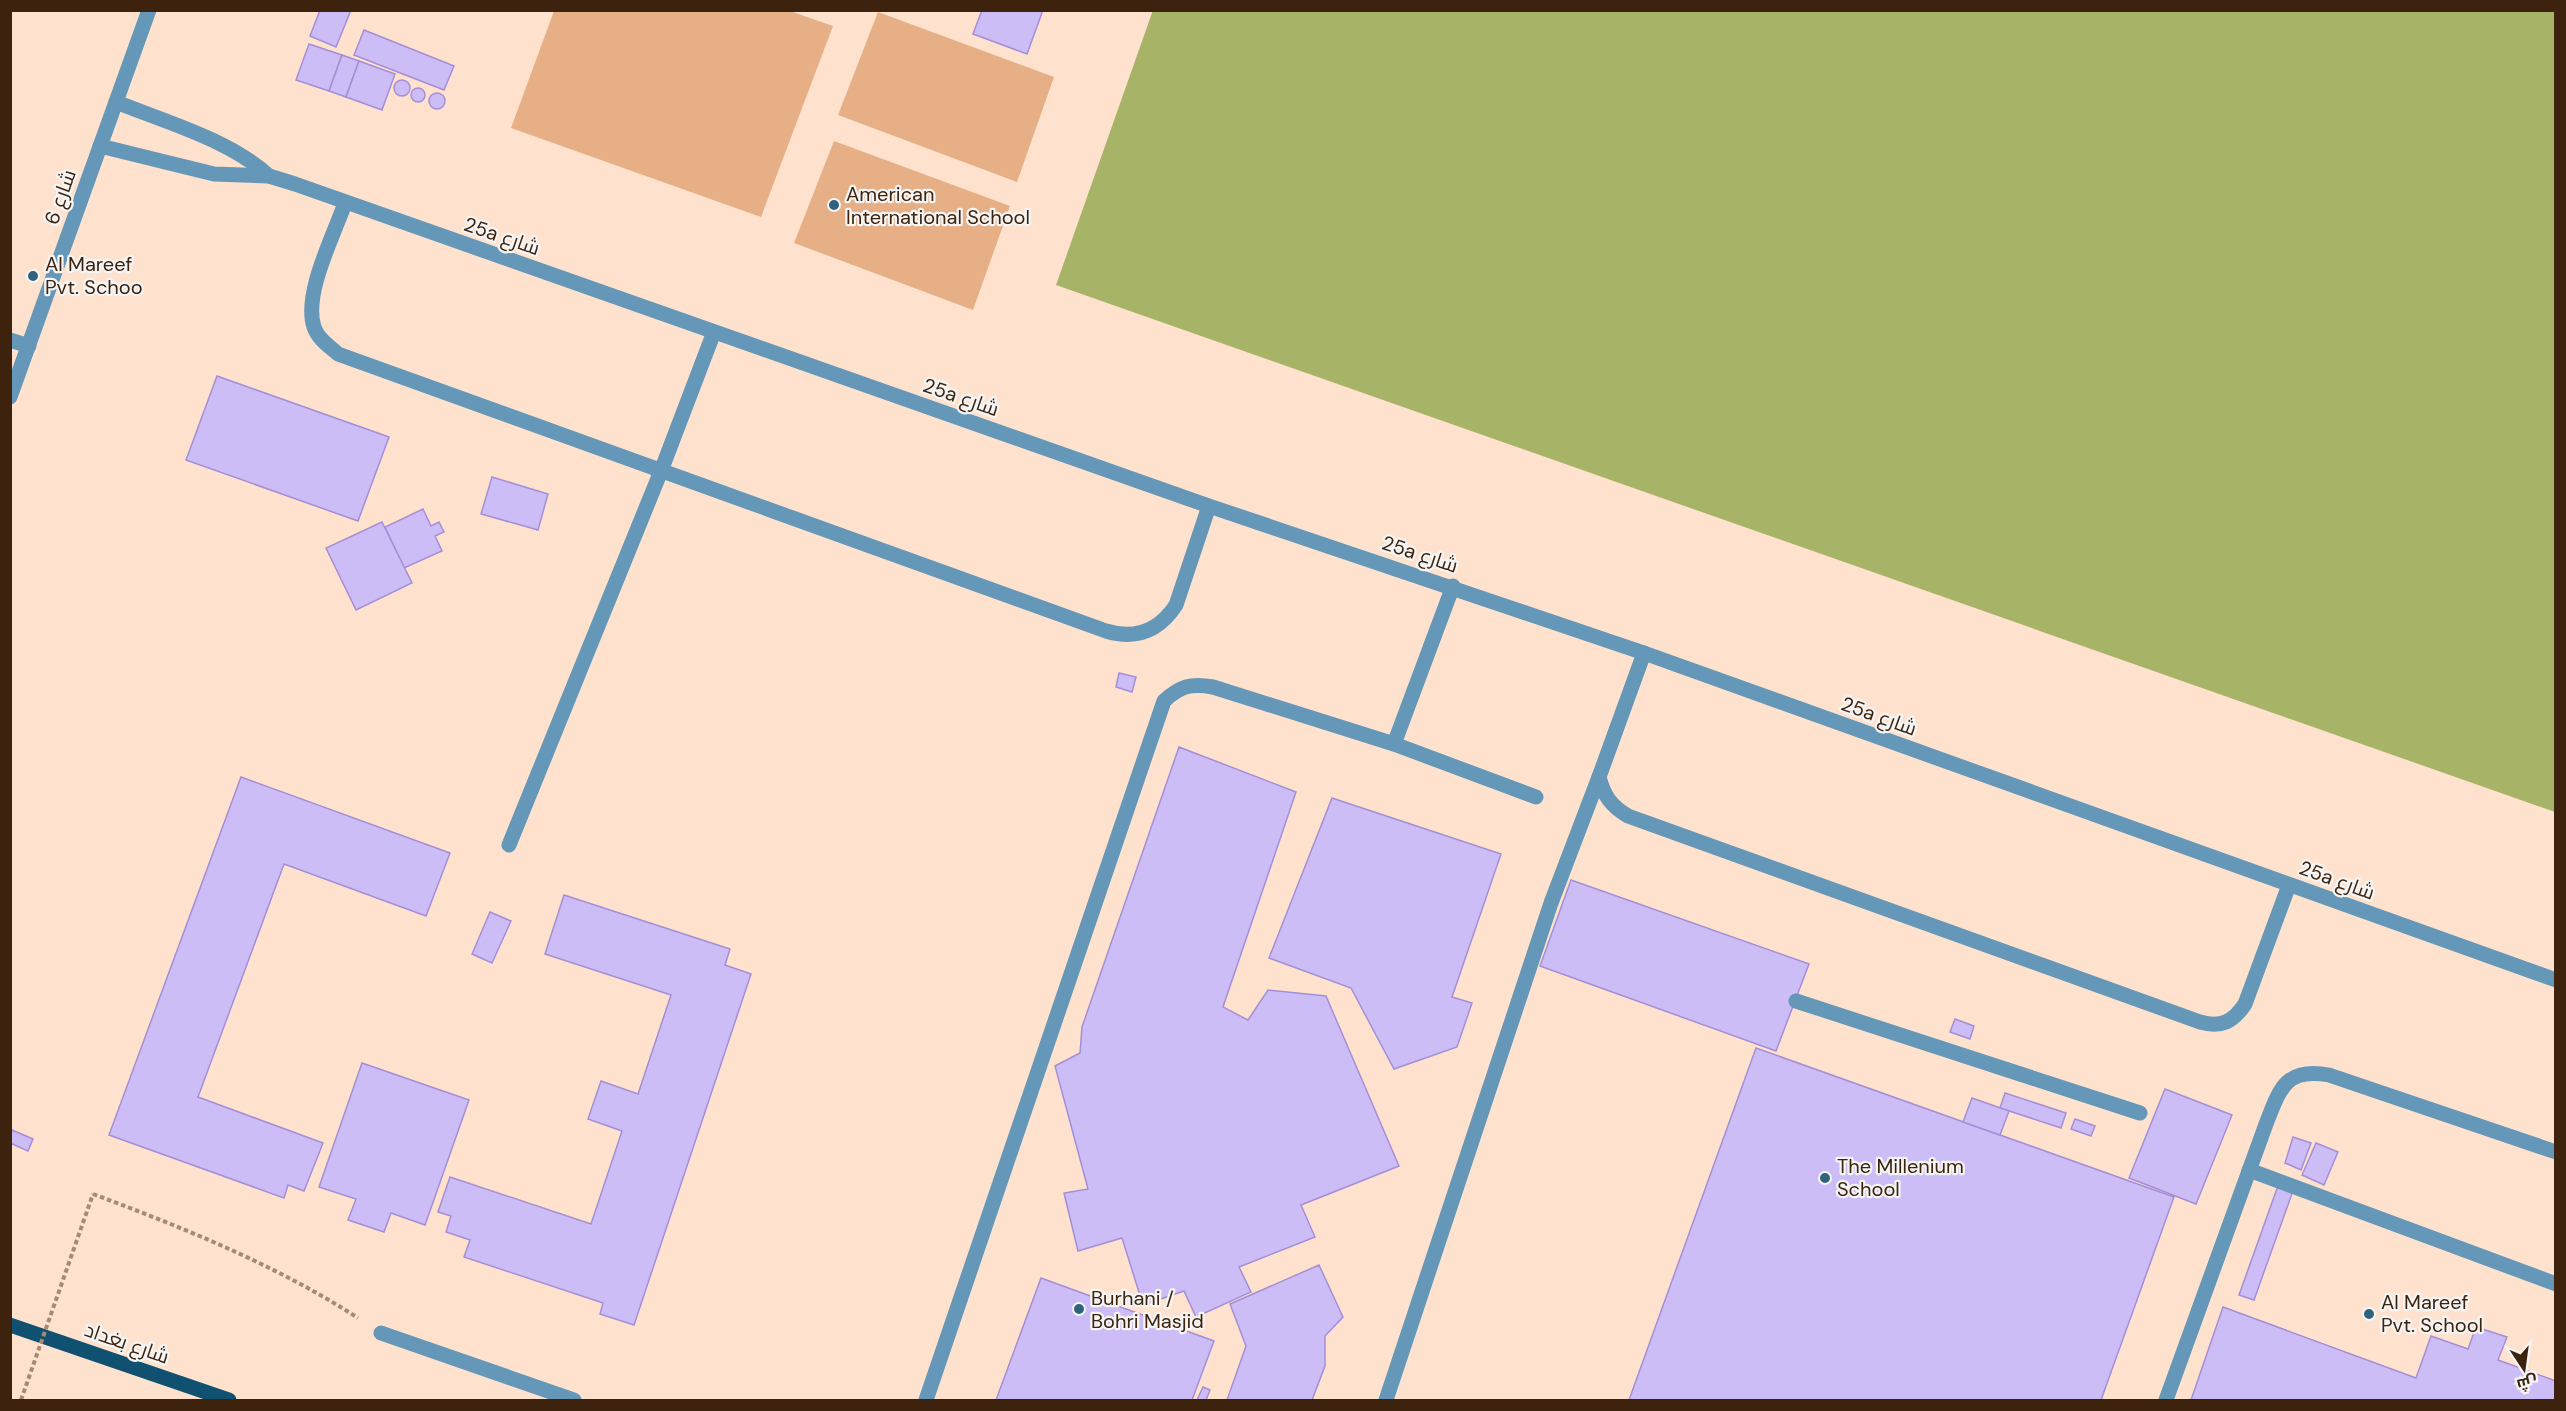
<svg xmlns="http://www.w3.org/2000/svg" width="2566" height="1411" font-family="'DM Sans',Cairo,sans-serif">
<rect width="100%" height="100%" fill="#ffe2cd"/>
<!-- green -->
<g fill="#e7af85">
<polygon points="554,11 790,11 833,26 761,217 511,128"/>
<polygon points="878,12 1054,77 1017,182 838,115"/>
<polygon points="834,141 1010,206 973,310 794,243"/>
</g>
<!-- water -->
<polygon fill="#a7b468" points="1153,10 2555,11 2555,812 1056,285"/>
<!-- building -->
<g fill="#cdbdf7" stroke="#a48fd7" stroke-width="1.5">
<polygon points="320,10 351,10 336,47 310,36"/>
<polygon points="982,10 1043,10 1027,54 973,34"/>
<polygon points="364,30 454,66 444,90 354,55"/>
<polygon points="309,44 342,55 329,91 296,80"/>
<polygon points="342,55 359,61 346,97 329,91"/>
<polygon points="359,61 395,74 382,110 346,97"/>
<circle cx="402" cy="88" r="8"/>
<circle cx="418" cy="95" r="7"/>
<circle cx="437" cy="101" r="8"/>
<polygon points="217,376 389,437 358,521 186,460"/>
<polygon points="492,477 548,494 538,530 481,514"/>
<polygon points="423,509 431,526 439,522 444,532 435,536 442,551 404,568 385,527"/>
<polygon points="382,522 412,583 356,610 326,548"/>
<polygon points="1119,673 1136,677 1132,692 1116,687"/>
<polygon points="1179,747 1296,792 1223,1007 1248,1020 1268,990 1326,996 1399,1166 1301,1205 1315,1237 1239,1267 1251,1292 1196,1317 1184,1291 1143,1305 1122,1238 1078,1251 1064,1193 1088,1189 1055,1066 1080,1053 1082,1027"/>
<polygon points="241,777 450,853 426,916 284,864 198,1097 323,1143 304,1191 288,1185 284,1198 109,1135"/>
<polygon points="1332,798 1501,854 1452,997 1472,1003 1457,1047 1394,1069 1351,988 1269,958"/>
<polygon points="1571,880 1809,964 1776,1051 1540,966"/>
<polygon points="564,895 730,949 725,965 751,974 634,1325 600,1314 603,1303 464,1257 470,1240 446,1232 451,1216 438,1212 450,1177 591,1224 622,1131 588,1119 601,1081 638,1094 671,995 545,954"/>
<polygon points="490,912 511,921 492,963 472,954"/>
<polygon points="1955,1019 1974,1026 1970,1039 1950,1032"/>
<polygon points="1756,1048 2174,1197 2101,1400 1629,1400"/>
<polygon points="362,1063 469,1100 425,1225 391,1213 384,1232 348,1220 356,1199 319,1187"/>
<polygon points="2165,1089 2232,1115 2196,1204 2129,1178"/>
<polygon points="2005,1093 2066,1113 2061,1128 2000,1108"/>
<polygon points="1972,1098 2009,1111 2000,1135 1963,1122"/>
<polygon points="2075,1119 2095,1126 2091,1136 2071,1129"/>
<polygon points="12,1130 33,1139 28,1151 10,1143"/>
<polygon points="2293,1137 2311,1143 2301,1170 2285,1163"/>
<polygon points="2316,1143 2338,1152 2324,1185 2302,1175"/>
<polygon points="2279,1183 2294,1188 2254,1300 2239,1295"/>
<polygon points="1319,1265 1343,1317 1325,1336 1325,1366 1312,1400 1227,1400 1246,1346 1230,1304"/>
<polygon points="1041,1278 1214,1341 1192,1400 996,1400"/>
<polygon points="2223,1307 2416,1378 2431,1336 2468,1349 2476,1327 2507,1337 2498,1360 2556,1381 2556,1400 2191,1400"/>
<polygon points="1203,1387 1210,1390 1206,1400 1197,1400"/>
</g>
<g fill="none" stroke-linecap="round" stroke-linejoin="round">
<!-- path -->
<path stroke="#a68a75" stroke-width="4" stroke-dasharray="4.5 3" stroke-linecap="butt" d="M 93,1194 C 184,1228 276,1265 358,1318"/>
<!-- lane -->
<g stroke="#6598b8" stroke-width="15">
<path d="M 345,203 C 334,235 303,294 314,327 C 318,339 329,346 338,354 L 1106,631 C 1136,640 1159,631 1176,605 L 1209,506"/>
<polyline points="10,340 29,346"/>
<path d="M 1644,653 L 1599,777 C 1604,796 1611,806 1628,816 L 2200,1022 C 2221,1028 2233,1022 2245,1004 L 2289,885"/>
<polyline points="1394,744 1453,586"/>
<polyline points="509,845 661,471 714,332"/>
<polyline points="1796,1001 2140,1113"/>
<polyline points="2249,1170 2556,1284"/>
<polyline points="381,1333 574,1400"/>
<path d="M 926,1400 L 1164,701 C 1180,686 1191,683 1213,687 L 1394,744 L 1536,797"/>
<polyline points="1386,1400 1551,903 1599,777"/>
<path d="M 2166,1400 L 2266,1124 C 2280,1088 2286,1067 2329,1075 L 2556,1152"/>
</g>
<!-- street -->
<g stroke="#6598b8" stroke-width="15">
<path d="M 116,102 C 166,122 230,140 269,176"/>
<polyline points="100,146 214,174 269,176 295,184 1209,506 1644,653 2556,980"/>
<polyline points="10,397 149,10"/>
</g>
<!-- primary -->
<polyline stroke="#105172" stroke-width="15" points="10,1325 229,1400"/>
<!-- path-bridge -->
<polyline stroke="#a68a75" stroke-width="4" stroke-dasharray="4.5 3" stroke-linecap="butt" points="21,1400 93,1194"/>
</g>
<!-- markers -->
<g fill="#306280" stroke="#f5f5f5" stroke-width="2">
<circle cx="834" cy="205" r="6"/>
<circle cx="33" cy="276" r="6"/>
<circle cx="1825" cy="1178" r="6"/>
<circle cx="1079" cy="1309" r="6"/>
<circle cx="2369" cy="1314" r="6"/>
</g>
<g text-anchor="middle" stroke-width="4.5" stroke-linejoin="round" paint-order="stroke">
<!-- poi labels -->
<g font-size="20" fill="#3d230d" stroke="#f5f5f5" text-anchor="start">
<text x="846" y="201">American<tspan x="846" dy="23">International School</tspan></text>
<text x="45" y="271">Al Mareef<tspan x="45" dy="23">Pvt. Schoo</tspan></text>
<text x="1837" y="1173">The Millenium<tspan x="1837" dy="23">School</tspan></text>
<text x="1091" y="1305">Burhani /<tspan x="1091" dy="23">Bohri Masjid</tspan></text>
<text x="2381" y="1309">Al Mareef<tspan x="2381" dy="23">Pvt. School</tspan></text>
</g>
<!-- street labels -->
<g font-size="20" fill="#3d230d" stroke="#f5f5f5">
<text transform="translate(60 197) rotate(-70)" y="7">شارع 6</text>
<text transform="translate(502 236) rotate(19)" y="7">25a شارع</text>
<text transform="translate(961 397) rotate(19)" y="7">25a شارع</text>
<text transform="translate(1420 554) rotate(18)" y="7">25a شارع</text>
<text transform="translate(1879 716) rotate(20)" y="7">25a شارع</text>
<text transform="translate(2337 880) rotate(20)" y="7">25a شارع</text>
<text transform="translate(127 1343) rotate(19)" y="7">شارع بغداد</text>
</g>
</g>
<!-- border -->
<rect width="2566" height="1411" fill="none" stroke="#3d230d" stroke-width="24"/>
<!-- north arrow -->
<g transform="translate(2524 1369) rotate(167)" stroke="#f5f5f5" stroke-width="4.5" paint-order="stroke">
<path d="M0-4.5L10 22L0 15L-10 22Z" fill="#3d230d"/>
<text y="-9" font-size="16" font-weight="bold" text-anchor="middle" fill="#3d230d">ش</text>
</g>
</svg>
